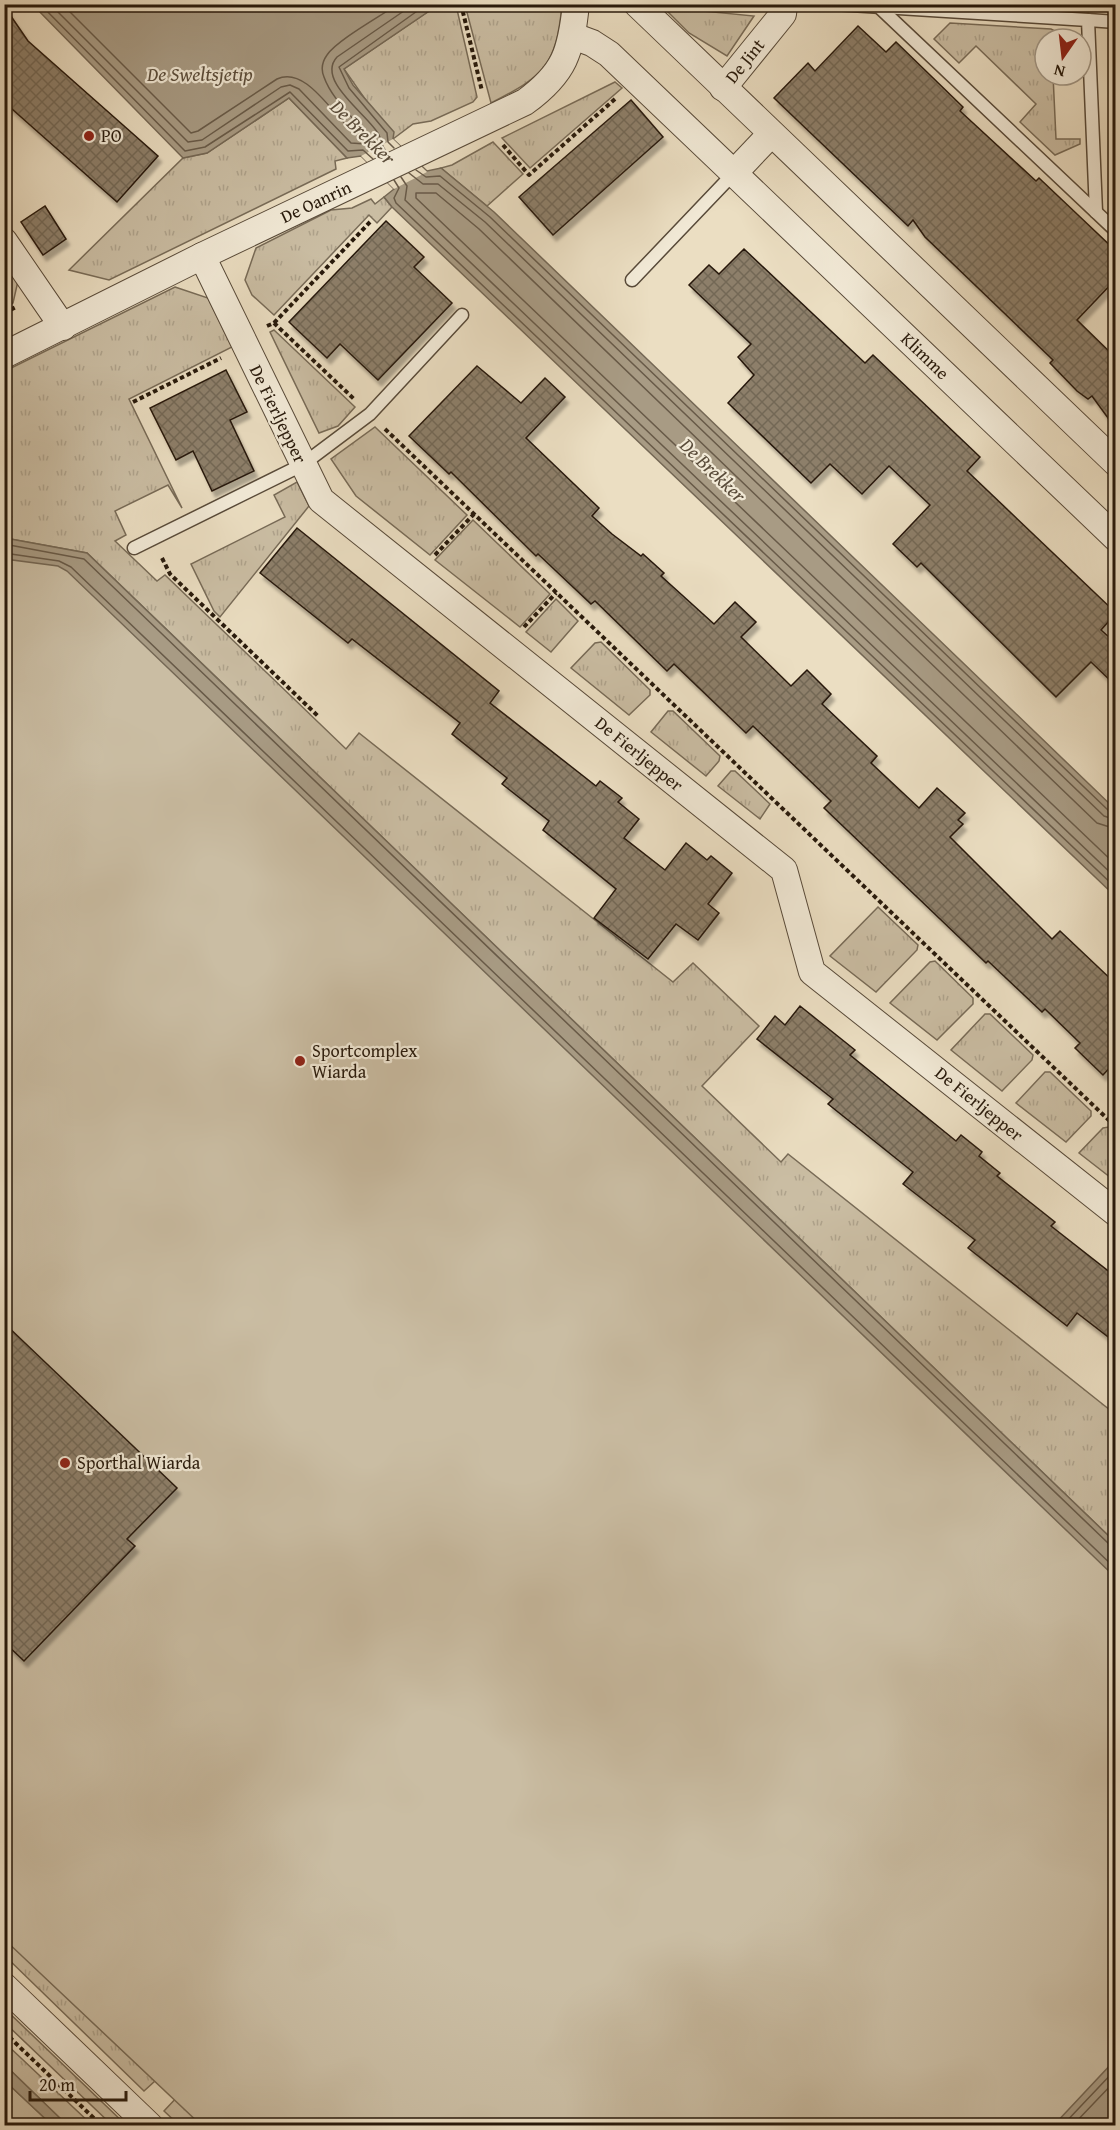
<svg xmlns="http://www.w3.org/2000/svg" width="1120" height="2130" font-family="'Gentium Book Plus',serif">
<defs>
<pattern id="grass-tufts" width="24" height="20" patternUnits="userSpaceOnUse" patternTransform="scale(1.5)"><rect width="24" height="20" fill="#cabda3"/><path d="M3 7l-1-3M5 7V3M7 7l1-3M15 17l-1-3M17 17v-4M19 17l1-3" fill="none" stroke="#aea28b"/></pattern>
<pattern id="building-cross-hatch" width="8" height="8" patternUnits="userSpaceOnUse" patternTransform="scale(1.5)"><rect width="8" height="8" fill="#8d7f6a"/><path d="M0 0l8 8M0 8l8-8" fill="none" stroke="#736755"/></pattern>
<filter id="shadow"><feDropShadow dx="3.5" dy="6" stdDeviation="1.5" flood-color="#0004"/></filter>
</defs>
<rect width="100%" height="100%" fill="#ebdec2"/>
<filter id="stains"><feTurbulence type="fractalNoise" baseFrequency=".00333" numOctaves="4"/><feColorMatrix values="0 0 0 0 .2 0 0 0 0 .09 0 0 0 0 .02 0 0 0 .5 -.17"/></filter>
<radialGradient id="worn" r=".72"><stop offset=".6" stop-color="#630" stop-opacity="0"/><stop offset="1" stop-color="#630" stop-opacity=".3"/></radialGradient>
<!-- grass -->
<g fill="url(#grass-tufts)" stroke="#786b57" stroke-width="1.5">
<polygon points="438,5 456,5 477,97 473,102 431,121 413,124 393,139 344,69"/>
<path d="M 465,5 L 562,5 C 556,66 544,76 491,103 Z"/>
<polygon points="663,7 754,16 727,56 689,33"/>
<polygon points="950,23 1051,29 1067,37 1069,39 1045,39 1045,75 1053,75 1056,139 1080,139 1080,144 1055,155 1020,122 1036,104 976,46 959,63 934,39"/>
<polygon points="615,82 622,88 530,168 502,138"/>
<polygon points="289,98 347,158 335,161 336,169 109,280 69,270 183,158 207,153"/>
<polygon points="493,142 523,174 487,206 441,168 452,165"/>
<polygon points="384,197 392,207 377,223 369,215 274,315 252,295 245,280 256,248 331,210 352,208 371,199 375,204"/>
<polygon points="4,260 18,281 13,303 5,307"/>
<polygon points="175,287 208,298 232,347 129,399 182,508 168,485 115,511 126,535 115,541 157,581 165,575 346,749 359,733 673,982 693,963 759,1026 702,1086 781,1162 788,1154 1115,1414 1115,1542 87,553 5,538 5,371"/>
<polygon points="274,330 355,407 338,426 319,433 270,332"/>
<polygon points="375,427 467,515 430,555 356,496 331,459"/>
<polygon points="297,482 309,506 220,617 214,611 191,564 285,517 274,495"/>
<polygon points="473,520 550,594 520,627 435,560"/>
<polygon points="556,599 578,621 551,652 526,632"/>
<polygon points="601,642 650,690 650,695 629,715 571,668 595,643"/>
<polygon points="668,711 673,711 720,756 719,761 706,776 651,732"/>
<polygon points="731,771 735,771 770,804 760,819 718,786"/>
<polygon points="878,907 918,945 917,950 876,992 830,956"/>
<polygon points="935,961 973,998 973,1004 937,1040 890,1003 930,962"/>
<polygon points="985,1014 990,1014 1033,1055 1032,1060 1002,1091 951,1050"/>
<polygon points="1045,1072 1050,1072 1091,1111 1091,1116 1066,1142 1016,1103"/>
<polygon points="1109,1127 1115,1134 1115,1181 1079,1153 1103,1128"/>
<polygon points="4,1938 155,2081 144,2091 5,1956"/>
<polygon points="4,2009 5,2009 126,2125 112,2125 5,2023"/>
<polygon points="4,2042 92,2125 67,2125 5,2065"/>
<polygon points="5,2081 52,2125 5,2125"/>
<polygon points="179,2095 211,2125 179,2125 164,2111"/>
</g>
<!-- garden -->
<polygon fill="#cabda3" stroke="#786b57" stroke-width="1.5" points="5,547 76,560 1115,1562 1115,2079 1075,2125 201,2125 5,1940"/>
<!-- water -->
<g fill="#a89b84" stroke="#746754" stroke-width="1.5">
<polygon points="33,5 438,5 344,69 353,85 394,132 393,139 427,171 441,168 494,212 1115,809 1115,896 392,207 384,197 394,189 361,156 347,158 289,98 207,153 183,158"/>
<polygon points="5,538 87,553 1115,1542 1115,1577 67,571 58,566 5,559"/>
<polygon points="1115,2060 1115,2125 1054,2125"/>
<polygon points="5,2065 67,2125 52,2125 5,2081"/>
</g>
<!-- pier -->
<polygon fill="#ebdec2" points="393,139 427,172 394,189 361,156"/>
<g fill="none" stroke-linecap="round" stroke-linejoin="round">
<!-- shore -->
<g stroke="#685a48" stroke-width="1.5">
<polyline points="40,4 185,151 205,147 290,92 348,151 363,150 373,159"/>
<polyline points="50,4 188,142 202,140 281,87 290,85 299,89 351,143 366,144 380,155"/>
<path d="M 62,4 L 191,133 L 198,131 L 277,79 C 307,65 334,118 356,134 L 361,133 L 362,129 C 349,113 331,97 324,77 C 321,70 322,62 327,55 C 337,40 381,16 398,4"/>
<polyline points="394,148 388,142 387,133 349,88 339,67 427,4"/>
<path d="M 387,152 C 381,146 382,142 379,135 C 370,116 315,81 337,57 L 414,4"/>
<polyline points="416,170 426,177 440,176 490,217 1109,811 1116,813"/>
<polyline points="409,173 423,184 438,184 485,222 1104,816 1116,820"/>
<polyline points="401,177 407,186 405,200 1116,878"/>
<polyline points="394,180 399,188 394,198 396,203 1116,888"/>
<polyline points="4,544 84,559 1109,1544 1116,1546"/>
<polyline points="4,553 59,561 71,567 1116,1569"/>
<polyline points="1116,829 1097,823 479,229 436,193 416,193 416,198 1116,865"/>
<polyline points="1062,2126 1116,2069"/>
<polyline points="1072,2126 1116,2080"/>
</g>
</g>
<!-- building -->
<g fill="url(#building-cross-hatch)" stroke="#27190b" stroke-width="1.5" filter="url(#shadow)">
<polygon points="4,6 28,41 158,156 117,202 4,102"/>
<polygon points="858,26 886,52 896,42 963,107 960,111 1036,181 1039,178 1116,251 1116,279 1077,320 1116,358 1116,429 1092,396 1088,399 1077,391 1050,363 1053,360 925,237 913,220 908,226 774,98 808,63 815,71"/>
<polygon points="631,100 663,137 553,235 519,197"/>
<polygon points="45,206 66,239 43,255 21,222"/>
<polygon points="386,221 424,257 414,267 452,303 378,380 340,344 327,358 289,322"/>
<polygon points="744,249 865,363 873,355 980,457 967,471 1116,613 1101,630 1116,643 1116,686 1091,662 1056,697 921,563 917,567 893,544 930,505 889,466 862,494 830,464 811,483 728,403 754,375 738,357 751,344 689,285 709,265 719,274"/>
<polygon points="477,366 521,403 545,378 565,397 526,438 599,508 592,516 612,534 641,556 643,554 664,573 661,576 714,624 735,602 756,622 741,637 791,686 807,670 831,694 822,704 877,756 871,763 919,808 937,788 965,813 958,820 963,824 950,837 1052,939 1060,931 1116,984 1116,1061 1103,1075 1075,1048 1080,1043 1045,1009 1042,1012 988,961 986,963 824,808 831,801 753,726 746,733 674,664 667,671 595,601 591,604 538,554 536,556 451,472 449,474 409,436"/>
<polygon points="226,370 247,412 230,420 254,471 212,491 193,451 176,460 150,408"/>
<polygon points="297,528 499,691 490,703 596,786 600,781 622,798 618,802 639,819 624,838 665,870 686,843 707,860 711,856 732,873 708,904 719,913 698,940 676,924 648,959 594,918 616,889 543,830 549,821 502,784 507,778 452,734 460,723 352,639 348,643 260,573"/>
<polygon points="800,1006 855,1050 850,1055 956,1141 961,1135 982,1152 979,1156 1000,1173 997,1176 1055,1222 1051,1226 1116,1277 1116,1343 1077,1313 1067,1326 968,1248 975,1240 903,1184 913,1172 828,1104 833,1099 757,1039 775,1016 785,1025"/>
<polygon points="4,1323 177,1488 127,1539 135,1546 24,1661 4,1642"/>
</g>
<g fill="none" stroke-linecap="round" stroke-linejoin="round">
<!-- service casing -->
<g stroke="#584a39" stroke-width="15">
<g id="service">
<polyline points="834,4 1088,20 1096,212"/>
<polyline points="879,7 1116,231"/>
<polyline points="1088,20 1116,22"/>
<polyline points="632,280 734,173"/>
<polyline points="134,548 302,465 370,414 462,315"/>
</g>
</g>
<!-- minor casing -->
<g stroke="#584a39" stroke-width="28">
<g id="minor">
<polyline points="637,4 1116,463"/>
<polyline points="573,36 592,43 609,54 1116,538"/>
<polyline points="723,88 783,14 784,4"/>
<polyline points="734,173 771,134"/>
<polyline points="4,241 63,327"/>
<polyline points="202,256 321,500 784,870 812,972 1116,1213"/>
<path d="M 4,355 L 202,256 L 525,102 C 565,73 571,52 576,4"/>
<polyline points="4,1986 150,2126"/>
</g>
</g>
<!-- path -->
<g stroke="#27190b" stroke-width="4" stroke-dasharray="4.5 3" stroke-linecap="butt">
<polyline points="461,4 482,91"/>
<polyline points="503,145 529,175 615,99"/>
<polyline points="4,313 16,307"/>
<polyline points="274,323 370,222"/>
<polyline points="267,326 274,323 354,399"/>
<polyline points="133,402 221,358"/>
<polyline points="385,429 1116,1127"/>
<polyline points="435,555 474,514"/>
<polyline points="162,558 170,574 319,717"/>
<polyline points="524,627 556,593"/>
<polyline points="4,2032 102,2126"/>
</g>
<!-- service -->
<use href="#service" stroke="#f2ead7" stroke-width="12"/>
<!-- minor -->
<use href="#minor" stroke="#f2ead7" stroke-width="26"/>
</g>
<!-- markers -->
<g fill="#8f2418" stroke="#f2ead7" stroke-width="2">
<circle cx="89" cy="136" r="6"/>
<circle cx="300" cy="1061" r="6"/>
<circle cx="65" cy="1463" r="6"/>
</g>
<g text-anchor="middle" stroke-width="4.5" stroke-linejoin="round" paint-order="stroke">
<!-- street labels -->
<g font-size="18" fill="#27190b" stroke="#f2ead7">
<text transform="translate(745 61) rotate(-51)" y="6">De Jint</text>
<text transform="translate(316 202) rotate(-25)" y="6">De Oanrin</text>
<text transform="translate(925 356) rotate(44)" y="6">Klimme</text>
<text transform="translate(278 414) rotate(64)" y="6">De Fierljepper</text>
<text transform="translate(639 754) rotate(39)" y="6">De Fierljepper</text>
<text transform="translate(979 1104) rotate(39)" y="6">De Fierljepper</text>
</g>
<!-- poi labels -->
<g font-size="18" fill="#27190b" stroke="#f2ead7" text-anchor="start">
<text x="101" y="142">PO</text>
<text x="312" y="1057">Sportcomplex<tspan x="312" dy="21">Wiarda</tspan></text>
<text x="77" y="1469">Sporthal Wiarda</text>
</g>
<!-- water labels -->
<g font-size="20" font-style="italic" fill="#5b4d3b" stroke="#f2ead7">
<text x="200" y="81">De Sweltsjetip</text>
<text transform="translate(363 132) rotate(45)" y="7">De Brekker</text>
<text transform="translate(713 470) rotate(44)" y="7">De Brekker</text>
</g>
</g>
<!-- margin -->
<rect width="1120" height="2130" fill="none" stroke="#ebdec2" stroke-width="24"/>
<rect x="6" y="6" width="1108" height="2118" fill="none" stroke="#27190b" stroke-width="3"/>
<rect x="12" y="12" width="1096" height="2106" fill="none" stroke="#27190b" stroke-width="1.5"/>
<!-- north arrow -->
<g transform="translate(1063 57) rotate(194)"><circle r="28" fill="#f2ead7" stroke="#a19685" stroke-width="1.5"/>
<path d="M0-4.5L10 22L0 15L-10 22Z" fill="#8f2418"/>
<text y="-9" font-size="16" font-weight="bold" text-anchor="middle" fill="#27190b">N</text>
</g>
<!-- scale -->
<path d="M30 2091v9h96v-9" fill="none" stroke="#27190b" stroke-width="3"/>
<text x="39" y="2091" font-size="18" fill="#27190b" stroke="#f2ead7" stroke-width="4.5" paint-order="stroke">20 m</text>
<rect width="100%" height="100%" filter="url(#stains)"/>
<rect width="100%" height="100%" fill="url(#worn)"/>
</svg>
